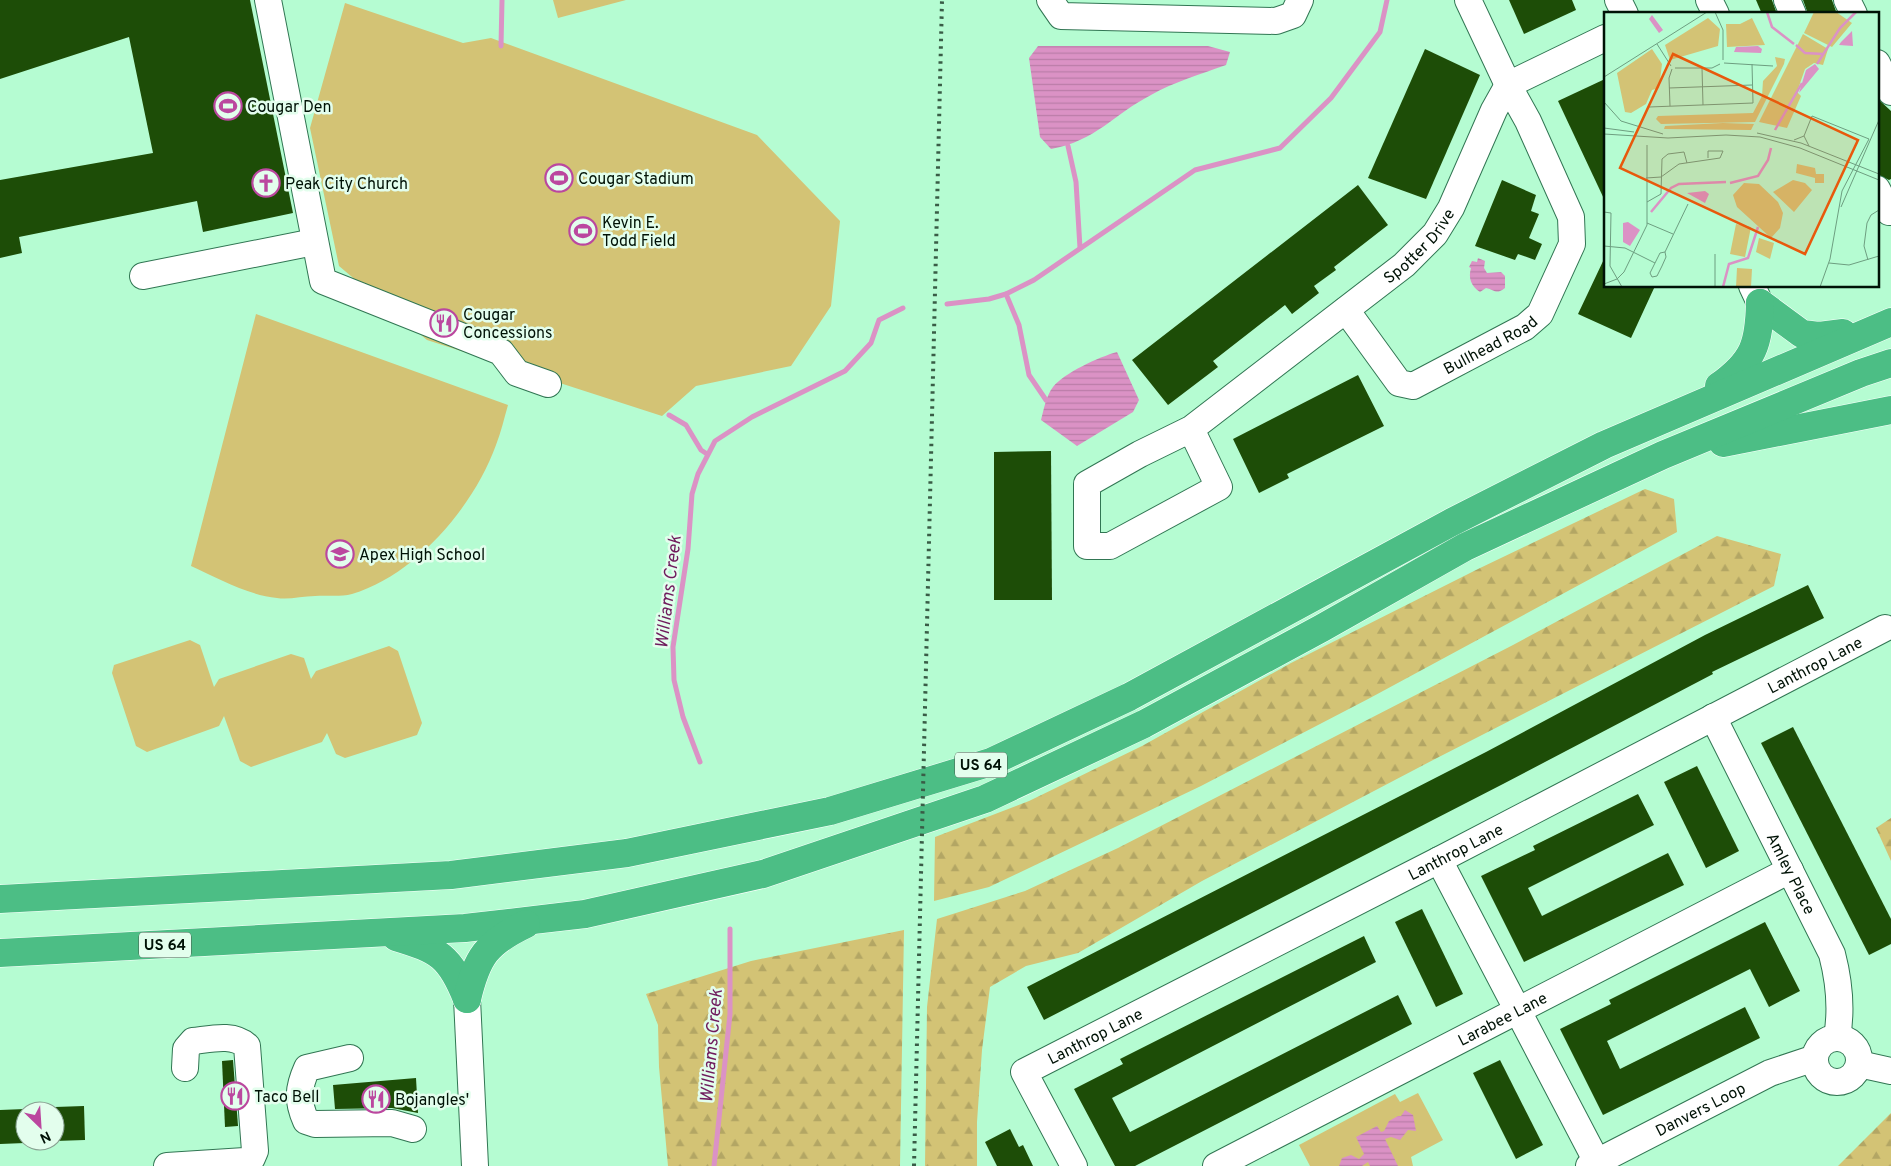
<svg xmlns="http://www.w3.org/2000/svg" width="1891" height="1166" font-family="Overpass,sans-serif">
<defs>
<pattern id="forest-firs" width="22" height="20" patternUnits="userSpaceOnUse" patternTransform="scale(1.25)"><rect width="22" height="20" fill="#d3c375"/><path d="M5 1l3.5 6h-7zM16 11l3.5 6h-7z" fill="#b3a664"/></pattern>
<pattern id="water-rules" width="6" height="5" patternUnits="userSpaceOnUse" patternTransform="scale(1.25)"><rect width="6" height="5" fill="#db92c5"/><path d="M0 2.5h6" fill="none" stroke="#ba7da8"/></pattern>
</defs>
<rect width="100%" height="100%" fill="#b5fcd2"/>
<!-- forest -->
<g fill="url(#forest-firs)">
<polygon points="1645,489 1674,499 1677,532 1370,698 1201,786 989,887 934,901 935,837 1029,801 1142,746 1291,663 1478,569"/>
<polygon points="1717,536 1781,554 1774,586 1435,759 1202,881 1078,953 1026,966 990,987 982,1050 977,1122 977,1166 925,1166 927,1007 937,919 1025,891 1118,848 1513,645"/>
<polygon points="1891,818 1891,861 1876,828"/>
<polygon points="904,930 900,1166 668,1166 659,1067 658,1025 646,994 751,961"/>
<polygon points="1891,1113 1891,1166 1838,1166"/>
</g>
<!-- garden -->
<g fill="#d3c375">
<polygon points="553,0 626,0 558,18"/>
<polygon points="345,3 463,43 491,38 757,135 840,221 831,306 791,366 696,386 662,416 427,340 339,266 310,128"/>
<path d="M 256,314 L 508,405 C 504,419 501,432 496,445 C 474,506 416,575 352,594 C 341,597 326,595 315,596 C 302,596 289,600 277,598 C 248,595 217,578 191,566 Z"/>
<polygon points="190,640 200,645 214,687 219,679 291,654 304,658 311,679 316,671 389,646 398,651 422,723 417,735 345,758 336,754 327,733 322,742 251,767 240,761 224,716 219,726 147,752 136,746 112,673 114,665"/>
<polygon points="1418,1093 1443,1140 1411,1157 1413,1166 1310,1166 1299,1145 1395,1094 1400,1102"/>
</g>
<!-- water -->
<g fill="url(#water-rules)">
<path d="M 1038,46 L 1208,46 L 1230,52 L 1226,65 C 1201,74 1174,82 1151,95 C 1114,114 1096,141 1051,149 L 1040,137 L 1029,58 Z"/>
<path d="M 1478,258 L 1485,261 L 1484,268 L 1487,273 L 1501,272 L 1505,276 L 1505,288 C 1496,295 1495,290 1486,288 L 1480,292 C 1471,286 1468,278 1471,268 L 1469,267 L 1472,261 L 1477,262 Z"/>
<path d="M 1117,352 L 1139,400 L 1133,412 L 1077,446 L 1041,420 C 1044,409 1046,396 1053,387 C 1064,373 1099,357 1117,352 Z"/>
<polygon points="1405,1110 1413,1115 1416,1131 1408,1130 1400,1140 1391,1137 1385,1139 1398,1166 1370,1166 1368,1162 1362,1166 1339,1166 1342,1158 1351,1155 1359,1159 1364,1154 1356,1137 1377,1126 1381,1132 1384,1131 1389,1121 1398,1116 1401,1116"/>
</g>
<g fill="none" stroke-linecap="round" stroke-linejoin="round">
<!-- stream -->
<g stroke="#db92c5" stroke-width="5">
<polyline points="501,46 502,0"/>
<polyline points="1068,146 1076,182 1080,248"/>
<polyline points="1006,294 1019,325 1029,375 1046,400"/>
<polyline points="947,304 989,299 1006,294 1034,280 1195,170 1280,148 1331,98 1380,32 1387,0"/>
<polyline points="669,415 686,425 701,450 707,454"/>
<polyline points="700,762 683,717 674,680 673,647 688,549 692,494 698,474 715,441 752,417 845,371 871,343 879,320 903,308"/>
<polyline points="714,1166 730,1014 730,929"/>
</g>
</g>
<!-- building -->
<g fill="#1d4d07">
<polygon points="0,0 250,0 293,213 203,232 197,201 19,237 22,253 0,258 0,180 153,153 129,37 0,79"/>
<polygon points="1509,0 1572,0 1576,10 1524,34"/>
<polygon points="1756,0 1772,0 1777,14 1762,14"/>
<polygon points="1803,0 1832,0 1837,14 1808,14"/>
<polygon points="1425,49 1480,75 1426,199 1368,178"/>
<polygon points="1605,79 1605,201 1558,101"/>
<polygon points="1877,98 1891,111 1891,179 1889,180 1877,174"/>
<polygon points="1502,180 1536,195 1531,211 1539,214 1529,238 1542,244 1535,260 1518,254 1515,260 1475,246"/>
<polygon points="1358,185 1388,225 1334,267 1336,270 1314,286 1319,293 1292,314 1285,305 1213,361 1218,367 1168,405 1132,360"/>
<polygon points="1605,257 1605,286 1655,286 1631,338 1578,314"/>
<polygon points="1358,375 1384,426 1287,474 1289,478 1259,493 1233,439"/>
<polygon points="1051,451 1052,600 994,600 994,452"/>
<polygon points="1808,585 1824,618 1712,672 1713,674 1503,784 1044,1020 1027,987 1486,752 1705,635"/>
<polygon points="1793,727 1891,919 1891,944 1869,955 1761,743"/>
<polygon points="1697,766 1739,851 1706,868 1664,782"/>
<polygon points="1638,794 1654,825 1528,888 1542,916 1668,853 1684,885 1524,962 1481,876 1535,850 1533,846"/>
<polygon points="1422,909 1463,994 1436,1007 1395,922"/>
<polygon points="1765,922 1800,991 1769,1007 1750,969 1607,1041 1620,1069 1745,1007 1760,1038 1603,1115 1560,1029 1611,1004 1609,1000"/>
<polygon points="1364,936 1376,962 1112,1098 1130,1132 1398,995 1412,1024 1135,1166 1115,1166 1074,1089 1123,1064 1120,1059"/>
<polygon points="233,1060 238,1126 225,1127 222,1061"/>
<polygon points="1500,1060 1543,1145 1516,1159 1473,1073"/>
<polygon points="416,1078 418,1113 392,1108 335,1109 333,1085"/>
<polygon points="84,1106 85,1140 55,1141 55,1107"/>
<polygon points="25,1109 25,1143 0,1144 0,1110"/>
<polygon points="1010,1129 1019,1147 1023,1145 1033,1166 997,1166 985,1142"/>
</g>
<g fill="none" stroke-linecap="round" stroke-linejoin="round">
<!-- minor casing -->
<g stroke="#317653" stroke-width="28">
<g id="minor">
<polyline points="268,0 323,281 501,352 517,373 548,384"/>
<polyline points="1050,0 1061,16 1276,21 1293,15 1300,0"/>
<polyline points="1618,0 1625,14"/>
<polyline points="1709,0 1716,14"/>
<polyline points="1787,0 1793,14"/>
<polyline points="1847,0 1854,14"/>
<polyline points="1877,63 1891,92"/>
<polyline points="1877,189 1889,212"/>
<polyline points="143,276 314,242"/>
<polyline points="1752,286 1760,303"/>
<path id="s1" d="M 1346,310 L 1399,383 L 1413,386 L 1525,327 L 1540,314 L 1572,244 L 1571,217 L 1528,121 L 1508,85 L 1468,0"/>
<path id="s2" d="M 1191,429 L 1219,487 L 1110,546 L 1087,546 L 1087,484 L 1140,454 L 1191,429 L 1404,265 L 1435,234 L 1451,208 L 1494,110 L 1508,85 L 1605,38"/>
<path id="s3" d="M 1713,717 L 1832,954 C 1839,981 1842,1009 1837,1037"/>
<polyline points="1439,860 1597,1162"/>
<polyline points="467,999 475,1166"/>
<circle cx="1837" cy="1060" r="22"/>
<path d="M 350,1058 L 307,1068 C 298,1088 297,1101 306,1121 L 315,1124 L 392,1123 L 413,1129"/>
<polyline points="1859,1064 1891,1071"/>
<path d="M 167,1166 L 245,1161 L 252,1158 L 255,1151 L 247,1046 C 233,1033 211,1039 193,1041 L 186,1049 L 185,1068"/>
<path id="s4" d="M 1074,1166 L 1024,1072 L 1439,860 L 1885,628"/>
<path id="s5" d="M 1216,1166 L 1790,870"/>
<path id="s6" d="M 1589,1166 L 1770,1073 L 1815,1058"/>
</g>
</g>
<!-- highway casing -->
<g stroke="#fff" stroke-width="29">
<g id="highway">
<polyline points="1760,303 1802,334 1819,336 1843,333"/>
<path d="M 1719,386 C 1754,361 1759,344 1760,303"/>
<polyline points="1723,443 1891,410"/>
<polyline points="0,899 451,875 627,853 830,811 991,762 1129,697 1452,522 1604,445 1891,322"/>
<path d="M 396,937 C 439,950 450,956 467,999"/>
<polyline points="0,953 465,928 585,914 763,874 985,799 1144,724 1322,628 1465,547 1663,455 1861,373 1891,363"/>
<path d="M 467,999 C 477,957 486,943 526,924"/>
</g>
</g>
<!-- minor -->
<use href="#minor" stroke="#fff" stroke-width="26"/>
<!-- highway -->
<use href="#highway" stroke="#4cbe85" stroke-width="28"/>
<!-- rail -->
<polyline stroke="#395c46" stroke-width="4" stroke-dasharray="2.5 5" stroke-linecap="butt" points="914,1166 942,0"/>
</g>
<!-- icons -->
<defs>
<g id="stadium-ring" transform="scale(1.4375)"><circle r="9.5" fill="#e3feed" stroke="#bb479f" stroke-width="1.5"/><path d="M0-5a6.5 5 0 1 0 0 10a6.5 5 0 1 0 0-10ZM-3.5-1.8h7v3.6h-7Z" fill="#bb479f"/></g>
<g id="church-ring" transform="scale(1.4375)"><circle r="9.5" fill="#e3feed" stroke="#bb479f" stroke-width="1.5"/><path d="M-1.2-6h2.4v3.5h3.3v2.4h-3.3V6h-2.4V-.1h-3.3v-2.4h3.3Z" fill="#bb479f"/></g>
<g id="restaurant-ring" transform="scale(1.4375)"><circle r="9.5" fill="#e3feed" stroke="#bb479f" stroke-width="1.5"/><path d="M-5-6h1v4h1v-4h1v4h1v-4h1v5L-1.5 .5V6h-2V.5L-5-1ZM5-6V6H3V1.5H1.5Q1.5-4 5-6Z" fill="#bb479f"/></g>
<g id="school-ring" transform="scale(1.4375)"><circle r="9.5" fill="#e3feed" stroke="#bb479f" stroke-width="1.5"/><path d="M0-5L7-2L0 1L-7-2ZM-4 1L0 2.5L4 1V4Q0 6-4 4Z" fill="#bb479f"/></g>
</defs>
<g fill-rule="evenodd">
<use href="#stadium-ring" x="228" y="106"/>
<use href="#stadium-ring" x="559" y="178"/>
<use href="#church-ring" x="266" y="183"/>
<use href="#stadium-ring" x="583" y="231"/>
<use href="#restaurant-ring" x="444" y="323"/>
<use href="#school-ring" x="340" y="554"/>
<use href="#restaurant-ring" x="235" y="1096"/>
<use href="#restaurant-ring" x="376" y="1099"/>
</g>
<g text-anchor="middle" stroke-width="5" stroke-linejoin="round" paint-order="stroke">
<!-- shield labels -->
<g fill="#e3feed" stroke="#44594b" stroke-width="1">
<rect x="955" y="752.5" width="52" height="25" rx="4"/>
<rect x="139" y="932.5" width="52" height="25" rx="4"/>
</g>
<g font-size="15" font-weight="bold" fill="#001206">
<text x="981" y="770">US 64</text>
<text x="165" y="950">US 64</text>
</g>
<!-- poi labels -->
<g font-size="16" fill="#001206" stroke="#e3feed" text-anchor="start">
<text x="247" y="112">Cougar Den</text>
<text x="578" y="184">Cougar Stadium</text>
<text x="285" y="189">Peak City Church</text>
<text x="602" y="228">Kevin E.<tspan x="602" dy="18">Todd Field</tspan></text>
<text x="463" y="320">Cougar<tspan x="463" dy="18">Concessions</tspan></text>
<text x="359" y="560">Apex High School</text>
<text x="254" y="1102">Taco Bell</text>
<text x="395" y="1105">Bojangles'</text>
</g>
<!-- street labels -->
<g font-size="16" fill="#001206" stroke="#e3feed">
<text dy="6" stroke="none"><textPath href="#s2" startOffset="684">Spotter Drive</textPath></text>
<text dy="6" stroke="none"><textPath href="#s1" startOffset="192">Bullhead Road</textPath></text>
<text dy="6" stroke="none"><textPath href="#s4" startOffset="996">Lanthrop Lane</textPath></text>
<text dy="6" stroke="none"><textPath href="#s4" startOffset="591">Lanthrop Lane</textPath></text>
<text dy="6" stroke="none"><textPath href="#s3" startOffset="175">Amley Place</textPath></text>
<text dy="6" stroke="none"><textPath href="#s5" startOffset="322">Larabee Lane</textPath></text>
<text dy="6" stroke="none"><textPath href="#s4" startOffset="186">Lanthrop Lane</textPath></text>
<text dy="6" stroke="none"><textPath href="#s6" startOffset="125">Danvers Loop</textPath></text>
</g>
<!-- water labels -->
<g font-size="18" font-style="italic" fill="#6f1b5d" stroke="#e3feed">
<text transform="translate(668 592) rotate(-83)" y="6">Williams Creek</text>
<text transform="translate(711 1046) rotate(-85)" y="6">Williams Creek</text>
</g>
</g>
<!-- overview -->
<g transform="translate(1604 12)">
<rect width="275" height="275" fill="#b5fcd2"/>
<path d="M 210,0 L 232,0 L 248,11 L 228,35 L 200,21 ZM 104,6 L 116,17 L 114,34 L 66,48 L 61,33 ZM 148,6 L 161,33 L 123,35 L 122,12 L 136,12 ZM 199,22 L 224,37 L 219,53 L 210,51 L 201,57 L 193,80 L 197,84 L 183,116 L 155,110 ZM 48,37 L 58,52 L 55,76 L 48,78 L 42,92 L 27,101 L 21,100 L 13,61 ZM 171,45 L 181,47 L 180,52 L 151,110 L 57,112 L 52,107 L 54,104 L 149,101 L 158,84 L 159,69 L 173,54 ZM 119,111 L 150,112 L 147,118 L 60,117 L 61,114 Z" fill="#d3c375"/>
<path d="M 193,152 L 211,156 L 212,162 L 220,162 L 220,171 L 211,171 L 211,166 L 192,161 ZM 189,168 L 201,171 L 208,178 L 190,200 L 169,180 ZM 140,171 L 155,172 L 174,190 L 179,201 L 176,216 L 167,226 L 133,195 L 129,183 ZM 132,212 L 147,215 L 141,245 L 126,242 ZM 155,226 L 170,231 L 166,247 L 152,240 ZM 133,256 L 148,257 L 147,275 L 132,275 Z" fill="#d3c375"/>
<path d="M 48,3 L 59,18 L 55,21 L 45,7 ZM 248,19 L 249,34 L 235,33 L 237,30 ZM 154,34 L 158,37 L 157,41 L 130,40 L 132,35 ZM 211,52 L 215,57 L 195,81 L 202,58 ZM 101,179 L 105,182 L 101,191 L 83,181 ZM 24,210 L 36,218 L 26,234 L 19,230 L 19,211 Z" fill="#db92c5"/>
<path fill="none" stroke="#db92c5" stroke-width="2.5" d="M 163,0 L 168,15 L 190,32M 192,33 L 201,41 L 219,42M 213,52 L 236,16 L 252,0M 171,118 L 198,71M 126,171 L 154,164 L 164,148 L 167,136M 47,200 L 67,176 L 75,172 L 122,170M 119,275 L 125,252 L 144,246 L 154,215"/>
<path fill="none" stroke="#6d9e80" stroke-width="1" d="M 111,0 L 119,18 L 119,48M 53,32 L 67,54M 120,51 L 169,54M 71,56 L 108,56 L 116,52M 98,56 L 99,93M 0,65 L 103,0M 65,76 L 148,73M 0,90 L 17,109 L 59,122M 66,94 L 65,66 L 68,57M 45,95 L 149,91 L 148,52M 0,116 L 30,120M 153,121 L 197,131 L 275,162M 0,122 L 64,126 L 122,123 L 156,125 L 196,136 L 275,168M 200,124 L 208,104 L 265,127M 190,128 L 200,124 L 205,134M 42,166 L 57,165 L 75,152 L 116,146 L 119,139 L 104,139 L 104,146M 43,190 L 57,182 L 58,147 L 64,142 L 80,140 L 83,151M 237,195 L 275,108M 0,200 L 7,201 L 6,254 L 18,275M 43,211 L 69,222M 0,234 L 21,236 L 51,251M 61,240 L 62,245 L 58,254 L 53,264 L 48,265 L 46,261 L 56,241 ZM 61,240 L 84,192M 264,248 L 260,234 L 263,211 L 267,203 L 275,198M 225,251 L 245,253 L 275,244M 0,272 L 13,267 L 20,260 L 43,213 L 43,133M 111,275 L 111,242M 216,275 L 226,247 L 238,179 L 265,127"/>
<path fill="#e8590c" fill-opacity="0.15" stroke="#e8590c" stroke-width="2.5" d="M 69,42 L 254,128 L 201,242 L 16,156 Z"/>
<rect width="275" height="275" fill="none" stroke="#001206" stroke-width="2.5"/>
</g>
<!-- north arrow -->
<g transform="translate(40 1126) rotate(155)"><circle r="24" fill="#e3feed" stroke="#88a091"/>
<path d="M0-4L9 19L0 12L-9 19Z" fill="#bb479f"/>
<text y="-8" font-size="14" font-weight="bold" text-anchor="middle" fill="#001206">N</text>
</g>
</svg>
